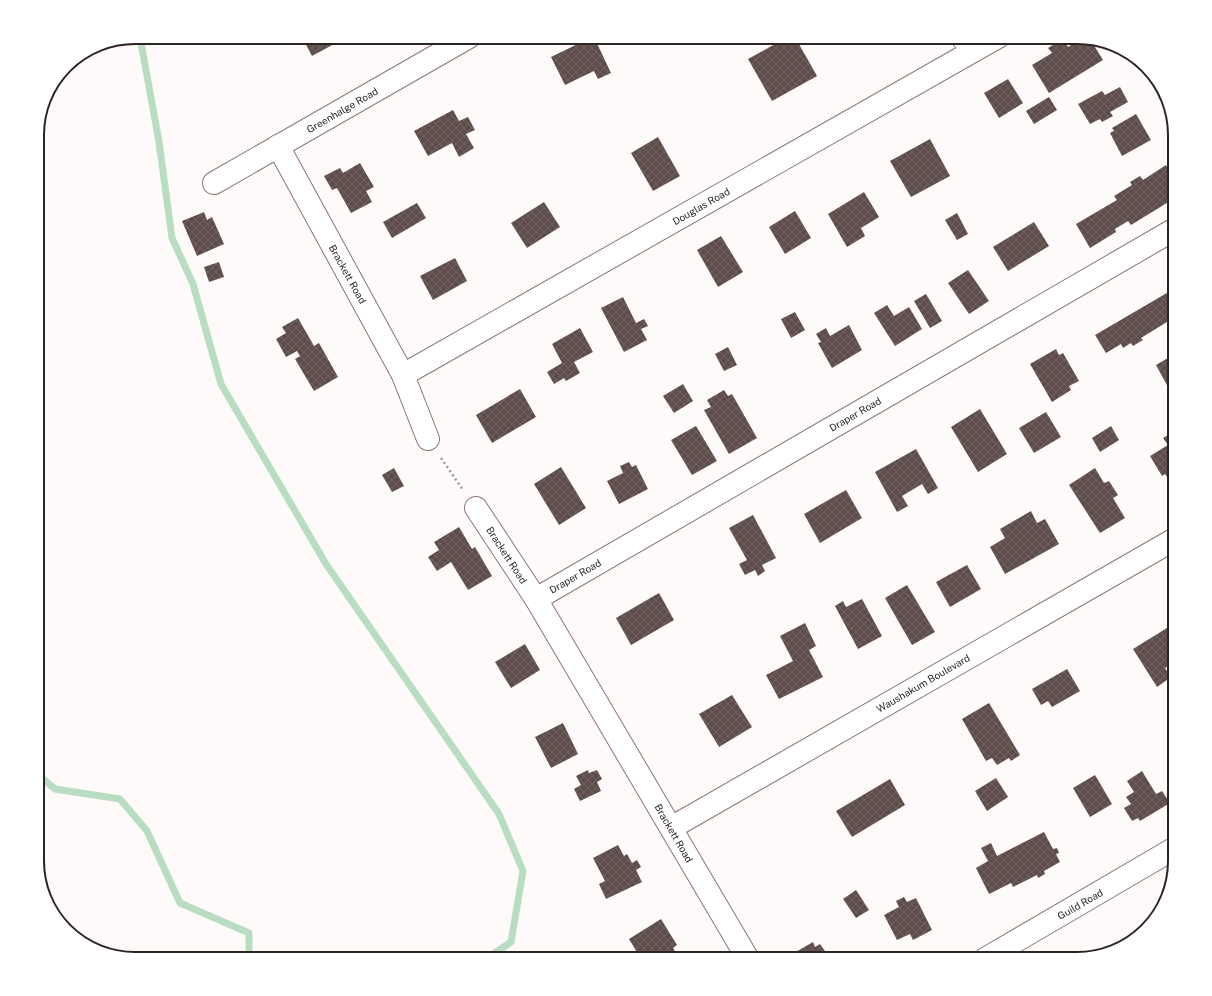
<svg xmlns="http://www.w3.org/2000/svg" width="1212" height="996" font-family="'Public Sans',sans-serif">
<defs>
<pattern id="building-cross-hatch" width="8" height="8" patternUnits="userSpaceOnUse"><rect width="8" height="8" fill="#5f4d4c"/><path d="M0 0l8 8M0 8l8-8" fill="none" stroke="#726363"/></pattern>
</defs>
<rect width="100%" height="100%" fill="#fefafa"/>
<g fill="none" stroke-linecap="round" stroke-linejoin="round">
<!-- stream -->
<g stroke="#b9ddc3" stroke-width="7">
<polyline points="140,37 159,142 172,238 193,284 221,384 326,564 499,814 523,871 511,942 486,959"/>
<polyline points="37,774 55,789 120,799 147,831 180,903 249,933 249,959"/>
</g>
</g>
<!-- building -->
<g fill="url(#building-cross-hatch)">
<polygon points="302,37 347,37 312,56"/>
<polygon points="592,37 594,37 611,73 598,79 594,71 565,85 551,57"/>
<polygon points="788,37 795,37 817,76 772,101 748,59"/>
<polygon points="1082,38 1090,39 1103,60 1049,93 1032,65 1052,53 1048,48 1063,39 1068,47"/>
<polygon points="1008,79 1023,103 999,118 984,93"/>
<polygon points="1120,87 1128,102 1110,112 1113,116 1102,122 1100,119 1090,124 1078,104 1102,91 1105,95"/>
<polygon points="1049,97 1057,110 1034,124 1026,111"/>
<polygon points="453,110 459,121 468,117 475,130 466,134 474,148 459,157 452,143 428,156 414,131"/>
<polygon points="1136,114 1151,140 1122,156 1110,133 1114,131 1112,128"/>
<polygon points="658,137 680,176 653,191 631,153"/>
<polygon points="930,139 950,176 911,197 890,161"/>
<polygon points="360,163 374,187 366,191 372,202 351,213 337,188 332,190 324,176 340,168 343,173"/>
<polygon points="1166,165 1175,181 1175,198 1131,225 1128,221 1115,229 1116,232 1090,248 1076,224 1117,200 1114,196 1132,185 1130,182 1140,176 1143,180"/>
<polygon points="864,192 879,217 861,228 865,236 847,247 828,214"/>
<polygon points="544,202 560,227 527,248 511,223"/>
<polygon points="417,203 426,218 392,238 383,222"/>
<polygon points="795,211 811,238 785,254 769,227"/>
<polygon points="204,212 207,220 212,217 224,244 197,256 182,221"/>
<polygon points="957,213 968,234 957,240 945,220"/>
<polygon points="1034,222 1049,246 1008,271 993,247"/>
<polygon points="721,236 743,272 718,287 697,250"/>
<polygon points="455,258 467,281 433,300 420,276"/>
<polygon points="219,262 224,277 209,282 204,267"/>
<polygon points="968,270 989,301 969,314 948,283"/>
<polygon points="1172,290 1175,295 1175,317 1141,338 1143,340 1133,346 1131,343 1123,348 1121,344 1106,353 1095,335"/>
<polygon points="926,294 942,321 930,328 914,301"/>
<polygon points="623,297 636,323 644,319 648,326 641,329 647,340 624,352 601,308"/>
<polygon points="887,305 894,316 909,307 922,329 895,346 874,313"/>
<polygon points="795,312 805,330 791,338 781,319"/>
<polygon points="298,318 314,346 319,343 338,377 314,391 295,359 300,356 297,351 286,357 276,339 286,333 282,327"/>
<polygon points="849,325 862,350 832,368 818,343 821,342 816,334 826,328 830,336"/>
<polygon points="580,328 593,352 574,362 580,373 566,381 564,378 554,384 547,372 562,363 552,344"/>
<polygon points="728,347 737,365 724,371 715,354"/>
<polygon points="1056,349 1059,355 1063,353 1079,381 1069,386 1071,390 1052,402 1030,364"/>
<polygon points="1175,354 1175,383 1168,387 1156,365"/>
<polygon points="683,384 693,401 674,413 663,396"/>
<polygon points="520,389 536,417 492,443 476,415"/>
<polygon points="724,390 728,396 732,394 757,438 729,454 704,410 711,407 707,400"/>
<polygon points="980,409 1007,454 978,472 951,427"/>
<polygon points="1046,412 1061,437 1034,453 1019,428"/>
<polygon points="696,426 717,461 692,475 671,440"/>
<polygon points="1111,426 1119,440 1100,452 1092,438"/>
<polygon points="1175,431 1175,478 1170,481 1165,474 1162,476 1150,456 1168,445 1163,438"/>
<polygon points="916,449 938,488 928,494 922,484 902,496 908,506 897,512 875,472"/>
<polygon points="629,462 632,467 636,465 648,489 619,504 607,481 623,473 620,466"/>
<polygon points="561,467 586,508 559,525 534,484"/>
<polygon points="394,468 404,486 392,492 382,475"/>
<polygon points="1095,468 1104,483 1109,481 1118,495 1113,498 1125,518 1100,533 1069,485"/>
<polygon points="846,490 862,518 820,543 804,514"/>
<polygon points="1031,511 1037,523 1045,519 1059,544 1005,574 990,547 1005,538 1000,529"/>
<polygon points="753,515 776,558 762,565 765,571 758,576 755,570 745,575 739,564 747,560 729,528"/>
<polygon points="459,527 472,549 475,547 492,576 468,590 451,562 437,571 428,557 439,550 434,542"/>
<polygon points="967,565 981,589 950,607 936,582"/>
<polygon points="907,585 935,632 912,645 885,598"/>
<polygon points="659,593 674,620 631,645 616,618"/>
<polygon points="862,599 882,636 858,649 835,606 843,601 846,607"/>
<polygon points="805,623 816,646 809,650 823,677 779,699 766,675 793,661 780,636"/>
<polygon points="1175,623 1175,662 1165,668 1171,677 1157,687 1133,649"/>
<polygon points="525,644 540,670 511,688 495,662"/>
<polygon points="1067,669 1080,691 1052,707 1048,701 1041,705 1032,689"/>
<polygon points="732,695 752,727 719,747 699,714"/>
<polygon points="989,703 1020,755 1011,761 1009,758 997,765 992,758 986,761 962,719"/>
<polygon points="563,723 578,754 551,768 535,737"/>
<polygon points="588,770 589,773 597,770 602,779 597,782 601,791 580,801 574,789 581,785 576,776"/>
<polygon points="1142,771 1156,794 1162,791 1170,803 1140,821 1138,818 1132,821 1124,808 1131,804 1126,797 1134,792 1127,781"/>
<polygon points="1095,775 1112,804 1090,817 1073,788"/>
<polygon points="996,778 1008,797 987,811 975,791"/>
<polygon points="890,779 905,805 852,837 836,811"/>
<polygon points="1044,832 1053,849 1057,848 1059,853 1056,854 1060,862 1044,871 1045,874 1038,878 1037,875 1013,887 1011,883 989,894 976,868 988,861 981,848 991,843 997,856"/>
<polygon points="618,845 624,856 627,854 632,863 637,860 641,867 636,870 642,882 606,899 599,884 605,881 593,858"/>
<polygon points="856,890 869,910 856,918 843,899"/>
<polygon points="904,897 907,902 916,898 932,930 913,940 910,934 897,940 884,915 899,907 896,901"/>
<polygon points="661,919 677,945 673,948 680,959 641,959 629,939"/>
<polygon points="813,942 815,947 820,944 827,954 820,958 821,959 789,959 787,957"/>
</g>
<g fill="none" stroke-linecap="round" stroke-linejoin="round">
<!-- service casing -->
<g stroke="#8a7775" stroke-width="14">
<polyline id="service" points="956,37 968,54"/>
</g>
<!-- minor casing -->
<g stroke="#8a7775" stroke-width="24">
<g id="minor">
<polyline points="278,146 403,375 428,439"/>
<polyline points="214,183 469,37"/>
<polyline points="403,375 998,37"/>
<polyline points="476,508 536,599 748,959"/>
<polyline points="536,599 1175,229"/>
<polyline points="671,828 1175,539"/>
<polyline points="985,959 1175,848"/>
</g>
</g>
<!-- path -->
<polyline stroke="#9b9594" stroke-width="2.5" stroke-dasharray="2 3" stroke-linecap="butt" points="441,458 463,490"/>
<!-- service -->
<use href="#service" stroke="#fff" stroke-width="12"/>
<!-- minor -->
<use href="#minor" stroke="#fff" stroke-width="22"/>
</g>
<g text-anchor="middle" stroke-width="4" stroke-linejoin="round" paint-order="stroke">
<!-- street labels -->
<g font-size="10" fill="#2c2423" stroke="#fff">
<text transform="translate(342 110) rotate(-30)" y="4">Greenhalge Road</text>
<text transform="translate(701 206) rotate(-30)" y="4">Douglas Road</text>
<text transform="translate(348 274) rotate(61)" y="4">Brackett Road</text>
<text transform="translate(855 414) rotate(-30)" y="4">Draper Road</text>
<text transform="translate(507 555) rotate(57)" y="4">Brackett Road</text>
<text transform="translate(575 576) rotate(-30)" y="4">Draper Road</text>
<text transform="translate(923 683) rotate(-30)" y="4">Waushakum Boulevard</text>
<text transform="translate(674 833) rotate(60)" y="4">Brackett Road</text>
<text transform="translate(1080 904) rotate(-30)" y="4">Guild Road</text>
</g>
</g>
<!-- crop -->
<path d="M0 0H1212V996H0ZM135 44H1077A91 91 0 0 1 1168 135V861A91 91 0 0 1 1077 952H135A91 91 0 0 1 44 861V135A91 91 0 0 1 135 44Z" fill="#fff" fill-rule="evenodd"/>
<path fill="none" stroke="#2c2423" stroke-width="2" d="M135 44H1077A91 91 0 0 1 1168 135V861A91 91 0 0 1 1077 952H135A91 91 0 0 1 44 861V135A91 91 0 0 1 135 44Z"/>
</svg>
